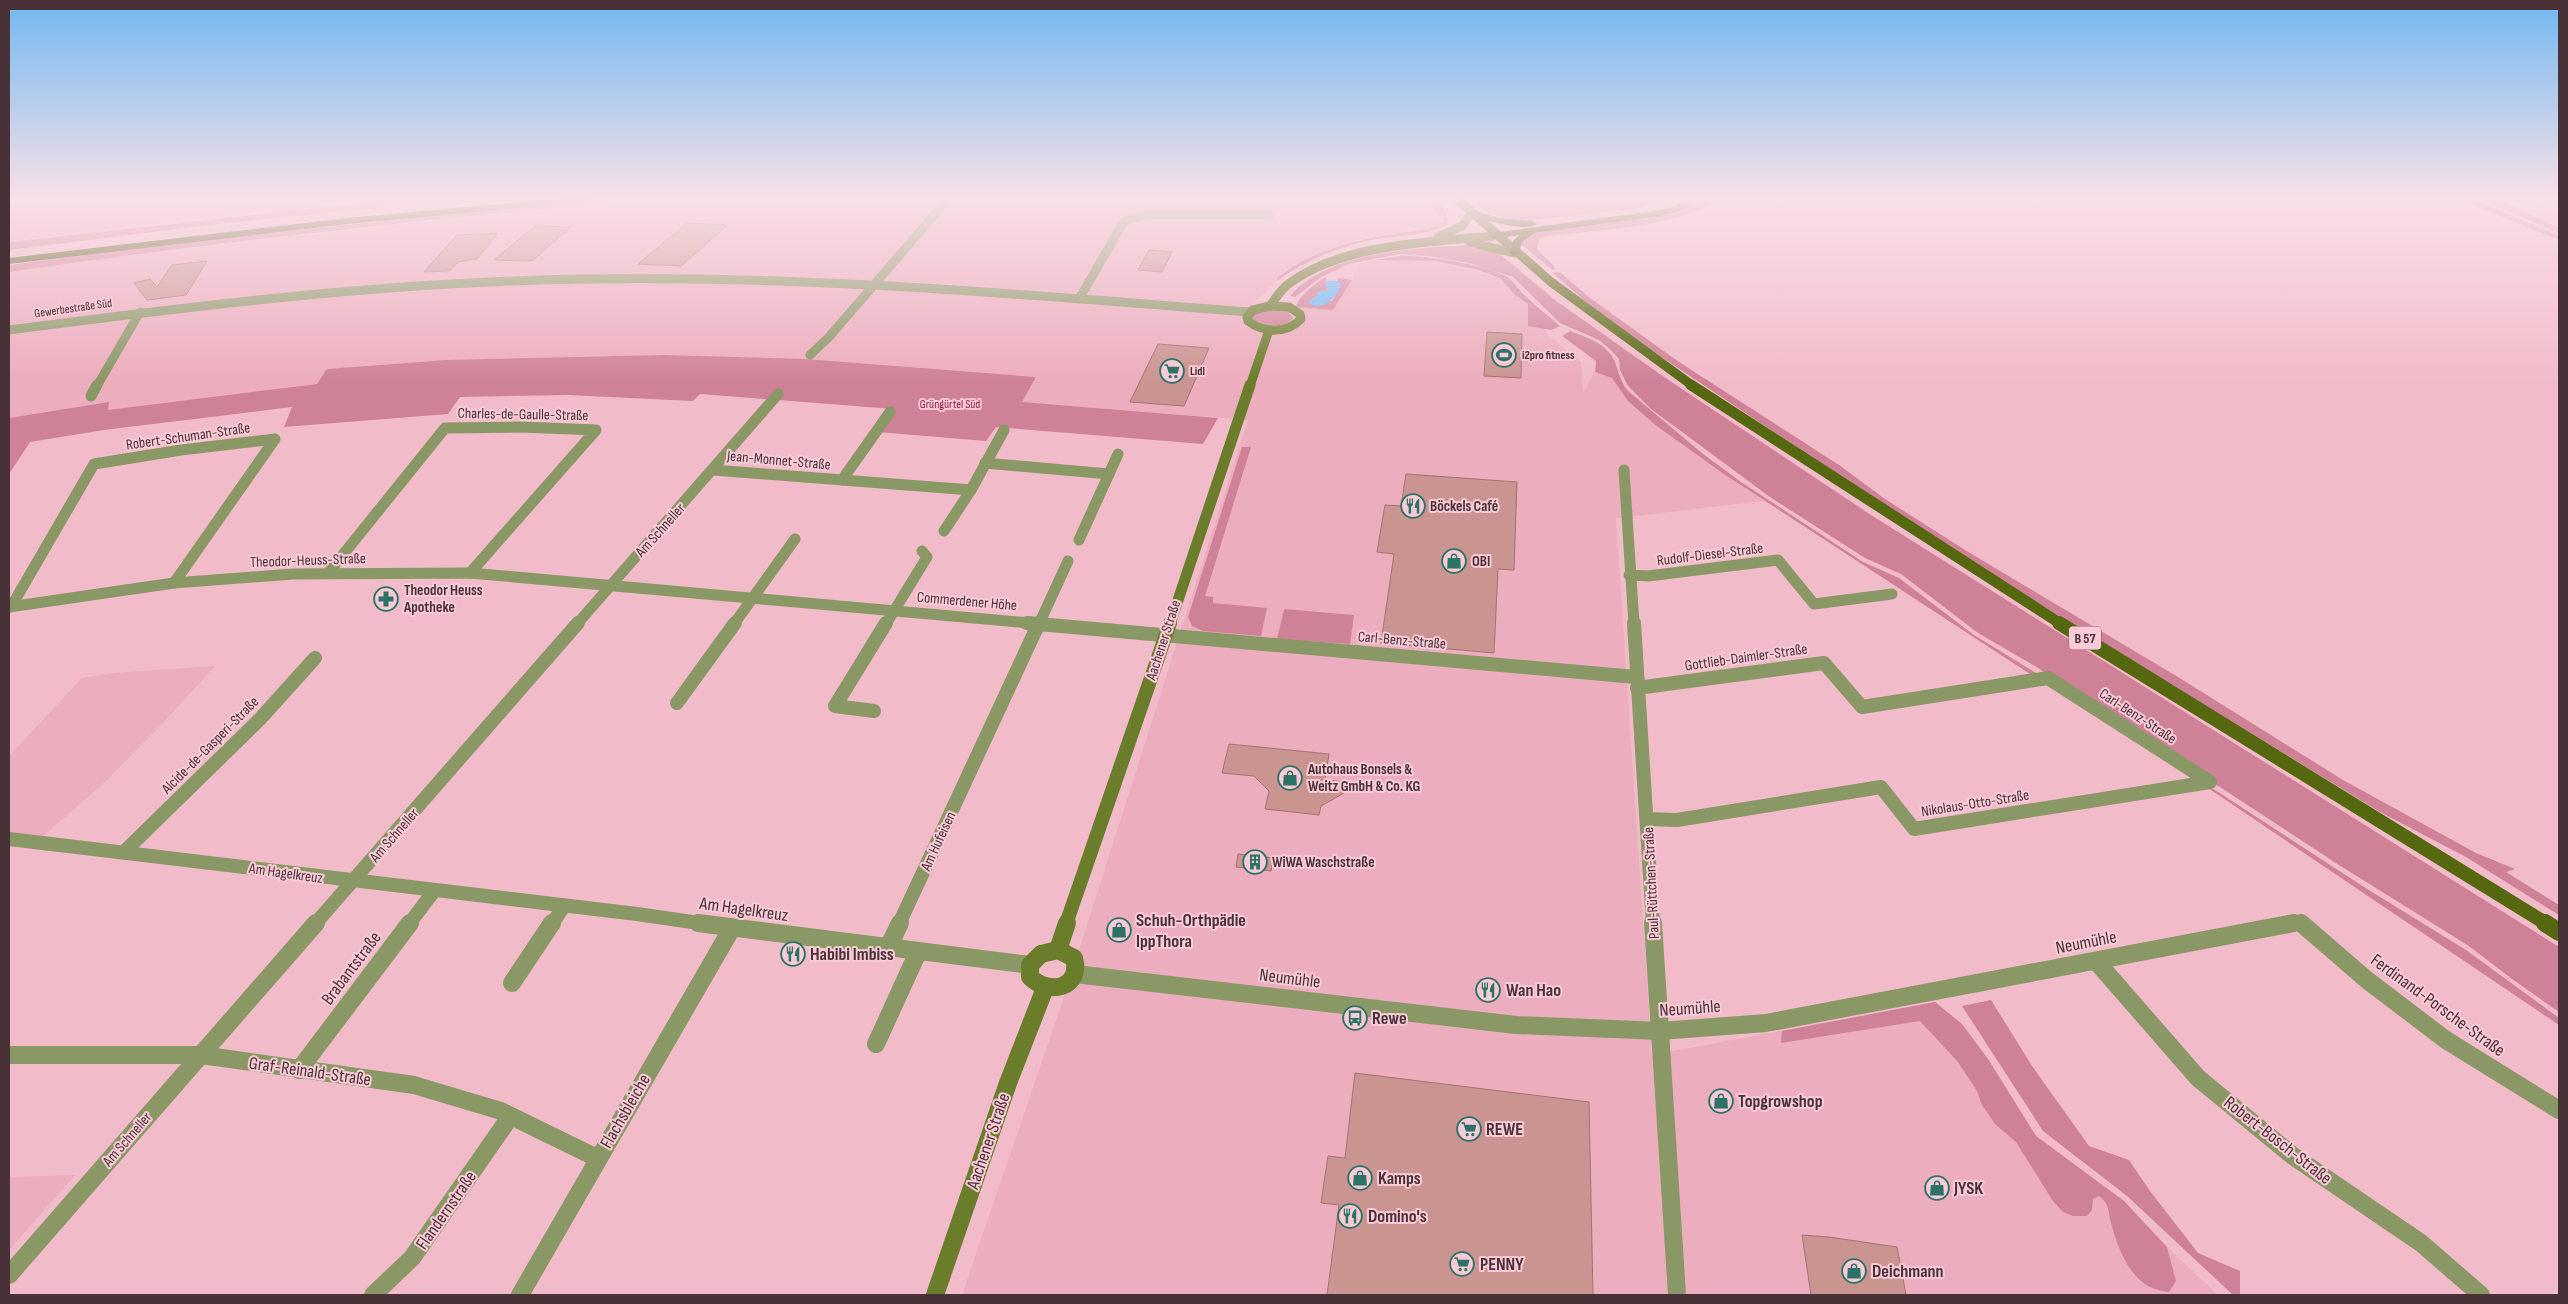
<svg xmlns="http://www.w3.org/2000/svg" width="2568" height="1304" font-family="'Sofia Sans Condensed',sans-serif">
<rect width="100%" height="100%" fill="#f2bbc9"/>
<!-- built -->
<g fill="#ecadbe">
<polygon points="21,198 387,198 239,213 9,241 9,212"/>
<polygon points="666,198 1426,198 1444,222 1440,225 1360,240 1308,259 1288,268 1277,277 1278,280 1254,303 1333,310 1352,280 1358,265 1375,260 1435,261 1500,278 1514,294 1528,304 1528,309 1550,337 1581,362 1583,393 1595,372 1612,378 1628,401 1654,424 1764,501 1616,518 1652,1055 1935,1002 1962,1024 1988,1059 2036,1136 2124,1201 2167,1247 2218,1295 962,1295 1065,994 1248,420 1022,402 1036,377 806,359 664,355 446,360 327,369 317,384 108,410 109,402 9,418 9,272 108,258 485,215"/>
<polygon points="215,666 164,722 107,780 42,837 9,833 9,756 82,678 113,673"/>
<polygon points="75,1175 9,1250 9,1177"/>
</g>
<!-- green -->
<g fill="#cf8197">
<polygon points="407,198 469,198 209,225 9,250 9,242"/>
<path d="M 616,198 L 666,198 C 447,217 227,240 9,272 L 9,265 C 210,237 413,218 616,198 Z"/>
<path d="M 1426,198 L 1435,198 L 1446,212 L 1448,224 C 1429,236 1399,235 1377,239 C 1342,245 1307,260 1278,280 L 1277,278 C 1307,253 1349,242 1387,235 C 1405,232 1423,231 1440,225 L 1444,222 Z"/>
<polygon points="1471,198 1664,198 1654,204 1635,209 1521,221 1489,214"/>
<path d="M 1698,198 L 1719,198 C 1684,227 1595,230 1548,236 L 1539,239 L 1537,249 L 1554,266 L 1555,269 L 1553,270 L 1522,245 L 1522,241 L 1529,234 L 1681,209 Z"/>
<polygon points="2456,198 2471,198 2559,236 2559,240"/>
<polygon points="2478,198 2495,198 2559,228 2559,233"/>
<path d="M 1468,245 L 1495,250 L 1555,300 L 1664,377 L 1871,515 L 2559,947 L 2559,1012 L 2512,979 L 2469,946 L 2339,865 L 2035,666 L 1978,633 L 1901,574 L 1865,558 L 1770,497 L 1651,409 L 1628,386 L 1620,370 L 1619,359 L 1611,350 L 1599,340 L 1560,323 L 1513,277 L 1469,263 L 1429,256 L 1400,254 L 1349,264 L 1321,277 L 1295,297 L 1290,296 C 1329,251 1412,249 1468,245 Z"/>
<path d="M 1402,256 C 1424,255 1493,265 1510,279 C 1514,283 1518,288 1522,293 C 1534,305 1547,315 1560,326 L 1551,330 L 1528,326 L 1528,304 L 1514,294 L 1500,278 L 1478,270 L 1435,261 L 1375,260 Z"/>
<polygon points="1552,272 1561,273 1590,298 1679,362 1839,465 1885,499 1965,550 2178,677 2343,780 2476,853 2515,869 2506,872 2559,905 2559,915 2466,857 2380,812 1951,550 1648,348 1586,302"/>
<path d="M 1326,277 L 1328,291 L 1317,292 L 1317,296 L 1310,301 L 1332,301 L 1341,285 L 1338,281 L 1338,278 L 1352,280 L 1333,310 L 1296,307 C 1300,294 1315,284 1326,277 Z"/>
<path d="M 1266,309 L 1287,311 L 1293,318 C 1282,332 1265,325 1252,319 L 1254,314 Z"/>
<path d="M 1570,331 C 1586,337 1608,344 1615,362 C 1619,373 1620,380 1627,390 L 1703,454 L 1741,482 L 1863,562 L 1899,578 L 1974,635 L 2036,673 L 2030,674 L 1724,474 L 1654,424 L 1628,401 L 1612,378 L 1595,372 L 1596,361 L 1562,336 Z"/>
<polygon points="664,355 806,359 1036,377 1022,402 1218,418 1203,444 996,427 986,441 878,432 893,409 700,394 693,401 568,395 460,397 448,414 284,427 292,407 104,430 30,442 9,474 9,418 109,402 108,410 317,384 327,369 446,360"/>
<polygon points="1242,447 1251,447 1205,596 1213,597 1213,603 1267,608 1261,636 1203,631 1192,626 1188,617"/>
<polygon points="1284,609 1354,615 1350,644 1277,639"/>
<polygon points="2208,788 2212,788 2364,887 2466,950 2559,1018 2559,1025"/>
<polygon points="1991,1000 2032,1066 2089,1146 2129,1160 2150,1191 2198,1253 2240,1271 2240,1295 2233,1295 2127,1196 2043,1131 1962,1006"/>
<path d="M 1935,1002 L 1962,1024 L 1988,1059 L 2036,1136 L 2124,1201 L 2167,1247 L 2176,1281 L 2169,1292 C 2163,1291 2156,1290 2150,1287 C 2128,1276 2117,1245 2111,1223 C 2108,1211 2110,1204 2099,1196 L 2093,1199 L 2092,1210 L 2087,1216 L 2073,1216 L 2063,1212 L 2053,1201 L 2016,1142 L 1995,1124 L 1982,1105 L 1977,1091 L 1958,1062 L 1920,1021 L 1781,1043 L 1782,1031 Z"/>
</g>
<!-- water -->
<path fill="#60bdff" d="M 1328,281 L 1338,281 L 1341,285 C 1336,298 1323,312 1308,303 L 1317,296 L 1317,292 L 1328,291 L 1325,283 Z"/>
<!-- building -->
<g fill="#ca9491" stroke="#a57270">
<polygon points="687,223 728,225 681,266 638,264"/>
<polygon points="535,226 571,227 532,261 494,260"/>
<polygon points="498,233 477,259 458,262 450,271 424,272 457,235"/>
<polygon points="1149,250 1172,252 1162,272 1138,270"/>
<polygon points="207,261 186,295 147,300 134,283 150,279 157,287 172,265"/>
<polygon points="1487,332 1522,334 1521,378 1484,376"/>
<polygon points="1158,344 1209,348 1184,406 1130,402"/>
<polygon points="1406,474 1517,482 1514,570 1498,569 1494,653 1381,643 1394,554 1377,552 1385,505 1401,506"/>
<polygon points="1229,744 1329,754 1325,780 1346,782 1344,793 1321,806 1319,815 1265,809 1269,791 1254,776 1222,773"/>
<polygon points="1238,854 1274,858 1271,871 1236,867"/>
<polygon points="1355,1073 1589,1102 1593,1295 1327,1295 1339,1205 1321,1203 1328,1156 1345,1158"/>
<polygon points="1802,1235 1829,1237 1897,1247 1906,1295 1811,1295"/>
</g>
<g fill="none" stroke-linecap="round" stroke-linejoin="round">
<!-- minor-far3 -->
<g stroke="#899865" stroke-width="9">
<polyline points="1079,299 1123,223 1131,218 1147,215 1270,215"/>
<polyline points="810,355 829,337 949,198"/>
<polyline points="97,386 140,312"/>
</g>
<!-- minor-far2 -->
<g stroke="#899865" stroke-width="11">
<polyline points="91,396 97,385"/>
<polyline points="985,463 1109,474 1118,454"/>
<polyline points="713,470 971,490 1004,430"/>
<polyline points="1624,470 1634,624"/>
<polyline points="842,480 890,412"/>
<polyline points="944,531 971,490"/>
<polyline points="1079,540 1109,474"/>
<polyline points="329,572 445,428 520,427 596,430 470,573"/>
<polyline points="1629,575 1648,576 1778,560 1814,604 1892,594"/>
<polyline points="9,607 174,583 293,574 470,573 1041,624"/>
<polyline points="11,607 94,464 181,450 275,439 174,583"/>
<polyline points="577,624 778,394"/>
<polyline points="734,624 795,539"/>
<polyline points="886,624 927,557 922,551"/>
<polyline points="1039,624 1068,561"/>
</g>
<!-- minor-far1 -->
<g stroke="#899865" stroke-width="14">
<polyline points="1027,623 1636,677"/>
<polyline points="1634,623 1653,924"/>
<polyline points="1637,688 1824,663 1862,707 2048,678 2210,782"/>
<polyline points="677,703 735,623"/>
<polyline points="874,711 835,706 886,623"/>
<polyline points="1647,819 1677,820 1881,787 1914,829 2210,782"/>
<polyline points="9,839 637,914 706,924"/>
<polyline points="124,852 260,719 315,658"/>
<polyline points="315,924 578,623"/>
<polyline points="409,924 434,891"/>
<polyline points="552,924 564,906"/>
<polyline points="899,924 1039,623"/>
<polyline points="2287,924 2300,922 2303,924"/>
</g>
<!-- minor -->
<g stroke="#899865" stroke-width="18">
<polyline points="698,923 1030,965"/>
<polyline points="1653,923 1677,1295"/>
<polyline points="2301,923 2367,980 2446,1040 2559,1110"/>
<polyline points="888,948 900,923"/>
<polyline points="2096,961 2198,1078 2293,1156 2421,1243 2481,1295"/>
<polyline points="1075,974 1516,1025 1660,1031 1766,1023 2294,923"/>
<polyline points="512,983 552,923"/>
<polyline points="876,1044 918,952"/>
<polyline points="9,1055 201,1055 414,1085 501,1111 597,1158"/>
<polyline points="299,1070 410,923"/>
<polyline points="9,1275 316,923"/>
<polyline points="373,1295 412,1258 510,1117"/>
<polyline points="520,1295 732,928"/>
</g>
<!-- tertiary -->
<path stroke="#899865" stroke-width="9" d="M 9,330 C 199,305 390,282 582,279 C 805,275 1028,295 1250,312"/>
<!-- secondary-far3 -->
<g stroke="#697d2b" stroke-width="9">
<polyline points="1438,237 1462,226 1471,213"/>
<polyline points="1470,242 1514,253"/>
<path d="M 1270,306 C 1275,299 1280,291 1287,285 C 1340,244 1429,242 1493,236"/>
<path d="M 1270,306 L 1289,307 L 1300,314 L 1301,319 C 1287,334 1264,333 1248,321 L 1247,317 L 1253,310 Z"/>
<polyline points="1250,386 1269,330"/>
</g>
<!-- secondary-far2 -->
<polyline stroke="#697d2b" stroke-width="11" points="1170,624 1250,385"/>
<!-- secondary-far1 -->
<polyline stroke="#697d2b" stroke-width="14" points="1066,924 1170,623"/>
<!-- secondary -->
<g stroke="#697d2b" stroke-width="18">
<polyline points="1058,950 1067,923"/>
<path d="M 1058,950 L 1074,958 C 1082,988 1049,996 1030,977 L 1030,965 L 1041,954 Z"/>
<polyline points="935,1295 1008,1083 1045,988"/>
</g>
<!-- primary-far3 -->
<polyline stroke="#55680f" stroke-width="9" points="1456,198 1551,282 1693,386"/>
<!-- primary-far2 -->
<polyline stroke="#55680f" stroke-width="11" points="1691,385 2061,624"/>
<!-- primary-far1 -->
<polyline stroke="#55680f" stroke-width="14" points="2059,623 2547,924"/>
<!-- primary -->
<polyline stroke="#55680f" stroke-width="18" points="2545,923 2559,932"/>
<!-- motorway -->
<g fill="#445508" fill-rule="evenodd">
<polygon points="564,198 600,198 596,201 348,224 9,264 9,258 348,218"/>
<polygon points="1686,198 1696,198 1683,210 1660,216 1534,233 1522,242 1519,253 1514,256 1509,253 1513,241 1519,235 1493,239 1488,236 1493,233 1660,210 1677,206"/>
<path d="M 1471,210 L 1500,218 L 1532,221 L 1537,224 C 1526,233 1482,219 1468,215 L 1466,213 Z"/>
</g>
</g>
<!-- sky -->
<linearGradient id="sky" x2="0" y2="1"><stop stop-color="#71b8f1"/><stop offset="0.52" stop-color="#f9e0e7"/><stop offset="1" stop-color="#f9e0e7" stop-opacity="0"/></linearGradient>
<rect width="2568" height="381" fill="url(#sky)"/>
<!-- icons -->
<defs>
<g id="stadium-ring" transform="scale(1.25)"><circle r="9.5" fill="#f8cbd6" stroke="#2c7267" stroke-width="1.5"/><path d="M0-5a6.5 5 0 1 0 0 10a6.5 5 0 1 0 0-10ZM-3.5-1.8h7v3.6h-7Z" fill="#2c7267"/></g>
<g id="supermarket-ring" transform="scale(1.25)"><circle r="9.5" fill="#f8cbd6" stroke="#2c7267" stroke-width="1.5"/><path d="M-6-5.5h2.5l.6 2H6L4.5 2H-2.5L-4.4-4H-6ZM-1.5 3.2a1.3 1.3 0 1 0 .1 0ZM3 3.2a1.3 1.3 0 1 0 .1 0Z" fill="#2c7267"/></g>
<g id="restaurant-ring" transform="scale(1.25)"><circle r="9.5" fill="#f8cbd6" stroke="#2c7267" stroke-width="1.5"/><path d="M-5-6h1v4h1v-4h1v4h1v-4h1v5L-1.5 .5V6h-2V.5L-5-1ZM5-6V6H3V1.5H1.5Q1.5-4 5-6Z" fill="#2c7267"/></g>
<g id="shop-ring" transform="scale(1.25)"><circle r="9.5" fill="#f8cbd6" stroke="#2c7267" stroke-width="1.5"/><path d="M-5-2.5h2.3a2.7 3.5 0 0 1 5.4 0H5L5.5 6h-11ZM-1.5-2.5h3a1.5 2.3 0 0 0-3 0Z" fill="#2c7267"/></g>
<g id="pharmacy-ring" transform="scale(1.25)"><circle r="9.5" fill="#f8cbd6" stroke="#2c7267" stroke-width="1.5"/><path d="M-2-6h4v4h4v4h-4v4h-4v-4h-4v-4h4Z" fill="#2c7267"/></g>
<g id="building-ring" transform="scale(1.25)"><circle r="9.5" fill="#f8cbd6" stroke="#2c7267" stroke-width="1.5"/><path d="M-4-6H4V6H1V3H-1V6H-4ZM-2.5-4.3h1.7v1.8h-1.7ZM.8-4.3h1.7v1.8H.8ZM-2.5-1h1.7V.8h-1.7ZM.8-1h1.7V.8H.8Z" fill="#2c7267"/></g>
<g id="bus-ring" transform="scale(1.25)"><circle r="9.5" fill="#f8cbd6" stroke="#2c7267" stroke-width="1.5"/><path d="M-5-6H5V4H4V6H2V4H-2V6H-4V4H-5ZM-3.5-4V0h7V-4ZM-3.5 1.2v1.5H-2V1.2ZM2 1.2v1.5H3.5V1.2Z" fill="#2c7267"/></g>
</defs>
<g fill-rule="evenodd">
<use href="#stadium-ring" x="1504" y="355"/>
<use href="#supermarket-ring" x="1172" y="371"/>
<use href="#restaurant-ring" x="1413" y="506"/>
<use href="#shop-ring" x="1454" y="561"/>
<use href="#pharmacy-ring" x="386" y="599"/>
<use href="#shop-ring" x="1290" y="778"/>
<use href="#building-ring" x="1255" y="862"/>
<use href="#shop-ring" x="1119" y="930"/>
<use href="#restaurant-ring" x="793" y="954"/>
<use href="#restaurant-ring" x="1488" y="990"/>
<use href="#bus-ring" x="1355" y="1018"/>
<use href="#shop-ring" x="1721" y="1101"/>
<use href="#supermarket-ring" x="1469" y="1129"/>
<use href="#shop-ring" x="1360" y="1178"/>
<use href="#shop-ring" x="1937" y="1188"/>
<use href="#restaurant-ring" x="1350" y="1216"/>
<use href="#supermarket-ring" x="1462" y="1264"/>
<use href="#shop-ring" x="1854" y="1271"/>
</g>
<g text-anchor="middle" stroke-width="4" stroke-linejoin="round" paint-order="stroke">
<!-- far-street labels -->
<g font-size="12" fill="#483238" stroke="#f8cbd6">
<text transform="translate(73 308) rotate(-8)" y="4">Gewerbestraße Süd</text>
</g>
<!-- far-poi labels -->
<g font-size="12" font-weight="bold" fill="#483238" stroke="#f8cbd6" text-anchor="start">
<text x="1522" y="359">i2pro fitness</text>
<text x="1190" y="375">Lidl</text>
</g>
<!-- far-park labels -->
<g font-size="12" fill="#8e1a4a" stroke="#f8cbd6">
<text x="950" y="408">Grüngürtel Süd</text>
</g>
<!-- shield labels -->
<rect fill="#f8cbd6" stroke="#7d6067" stroke-width="1" x="2069" y="626.5" width="32" height="23" rx="4"/>
<g font-size="14" font-weight="bold" fill="#483238">
<text x="2085" y="643">B 57</text>
</g>
<!-- street labels -->
<g font-size="15" fill="#483238" stroke="#f8cbd6">
<text transform="translate(523 414) rotate(1)" y="5">Charles-de-Gaulle-Straße</text>
<text transform="translate(188 436) rotate(-8)" y="5">Robert-Schuman-Straße</text>
<text transform="translate(779 460) rotate(5)" y="5">Jean-Monnet-Straße</text>
<text transform="translate(660 530) rotate(-48)" y="5">Am Schneller</text>
<text transform="translate(1710 554) rotate(-7)" y="5">Rudolf-Diesel-Straße</text>
<text transform="translate(308 560) rotate(-2)" y="5">Theodor-Heuss-Straße</text>
<text transform="translate(967 601) rotate(5)" y="5">Commerdener Höhe</text>
<text transform="translate(1163 640) rotate(-72)" y="5">Aachener Straße</text>
<text transform="translate(1402 640) rotate(5)" y="5">Carl-Benz-Straße</text>
<text transform="translate(1746 657) rotate(-8)" y="5">Gottlieb-Daimler-Straße</text>
<text transform="translate(2138 716) rotate(33)" y="5">Carl-Benz-Straße</text>
<text transform="translate(210 745) rotate(-45)" y="5">Alcide-de-Gasperi-Straße</text>
<text transform="translate(1975 803) rotate(-9)" y="5">Nikolaus-Otto-Straße</text>
<text transform="translate(394 835) rotate(-49)" y="5">Am Schneller</text>
<text transform="translate(938 841) rotate(-65)" y="5">Am Hufeisen</text>
<text transform="translate(286 873) rotate(8)" y="5">Am Hagelkreuz</text>
<text transform="translate(1651 883) rotate(-93)" y="5">Paul-Rüttchen-Straße</text>
<text transform="translate(127 1139) rotate(-49)" y="5">Am Schneller</text>
</g>
<!-- poi labels -->
<g font-size="15" font-weight="bold" fill="#483238" stroke="#f8cbd6" text-anchor="start">
<text x="1430" y="511">Böckels Café</text>
<text x="1472" y="566">OBI</text>
<text x="404" y="595">Theodor Heuss<tspan x="404" dy="17">Apotheke</tspan></text>
<text x="1308" y="774">Autohaus Bonsels &amp;<tspan x="1308" dy="17">Weitz GmbH &amp; Co. KG</tspan></text>
<text x="1272" y="867">WiWA Waschstraße</text>
</g>
<!-- near-street labels -->
<g font-size="18" fill="#483238" stroke="#f8cbd6">
<text transform="translate(744 909) rotate(8)" y="6">Am Hagelkreuz</text>
<text transform="translate(2086 942) rotate(-11)" y="6">Neumühle</text>
<text transform="translate(351 968) rotate(-53)" y="6">Brabantstraße</text>
<text transform="translate(1290 978) rotate(7)" y="6">Neumühle</text>
<text transform="translate(2438 1005) rotate(36)" y="6">Ferdinand-Porsche-Straße</text>
<text transform="translate(1690 1008) rotate(-4)" y="6">Neumühle</text>
<text transform="translate(310 1071) rotate(8)" y="6">Graf-Reinald-Straße</text>
<text transform="translate(625 1111) rotate(-60)" y="6">Flachsbleiche</text>
<text transform="translate(2278 1140) rotate(38)" y="6">Robert-Bosch-Straße</text>
<text transform="translate(988 1141) rotate(-71)" y="6">Aachener Straße</text>
<text transform="translate(446 1210) rotate(-55)" y="6">Flandernstraße</text>
</g>
<!-- near-poi labels -->
<g font-size="18" font-weight="bold" fill="#483238" stroke="#f8cbd6" text-anchor="start">
<text x="1136" y="926">Schuh-Orthpädie<tspan x="1136" dy="21">IppThora</tspan></text>
<text x="810" y="960">Habibi Imbiss</text>
<text x="1506" y="996">Wan Hao</text>
<text x="1372" y="1024">Rewe</text>
<text x="1738" y="1107">Topgrowshop</text>
<text x="1486" y="1135">REWE</text>
<text x="1378" y="1184">Kamps</text>
<text x="1954" y="1194">JYSK</text>
<text x="1368" y="1222">Domino's</text>
<text x="1480" y="1270">PENNY</text>
<text x="1872" y="1277">Deichmann</text>
</g>
</g>
<!-- border -->
<rect width="2568" height="1304" fill="none" stroke="#483238" stroke-width="20"/>
</svg>
